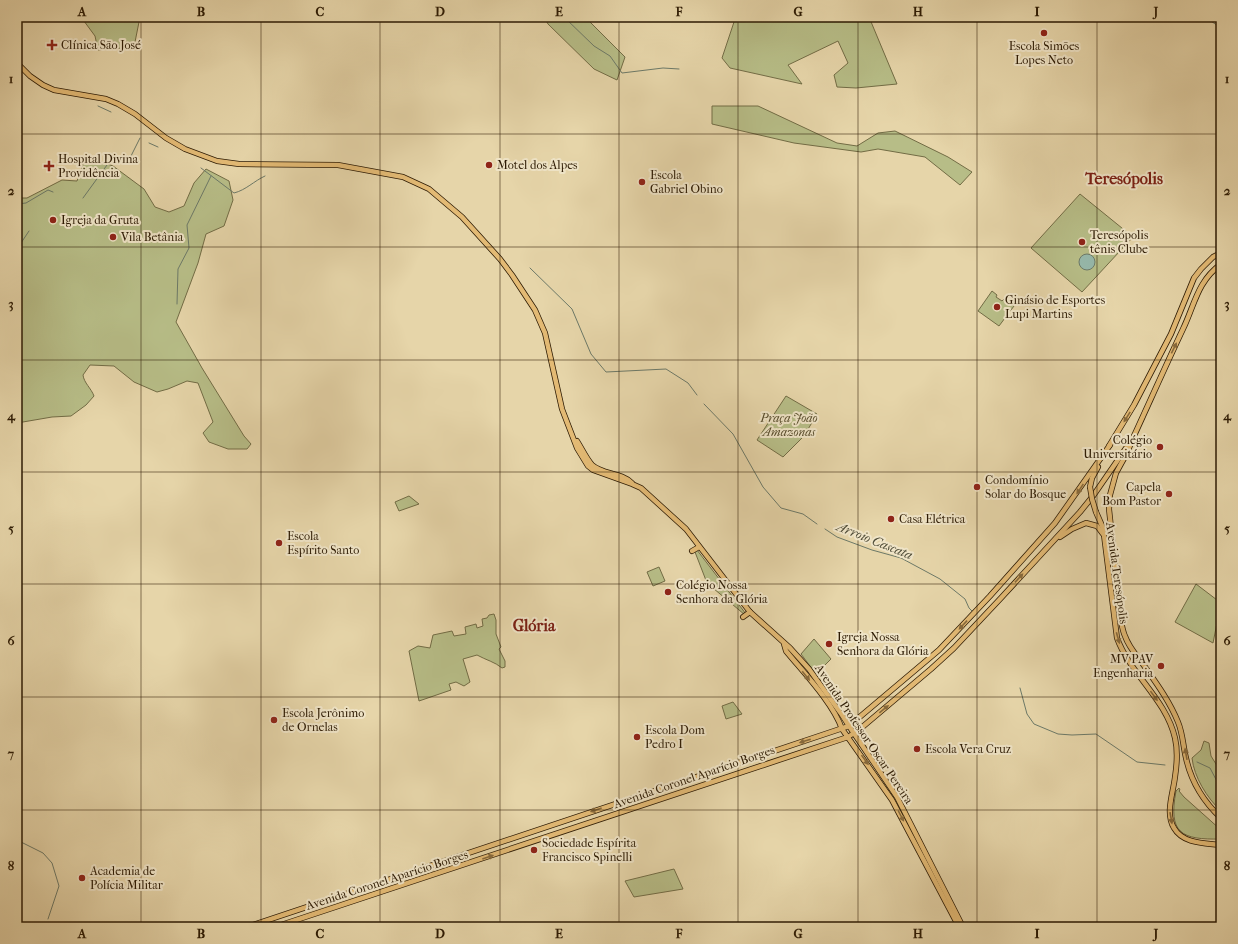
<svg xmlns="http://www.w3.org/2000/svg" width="1238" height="944" font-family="'IM FELL French Canon',serif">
<rect width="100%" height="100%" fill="#e6d5a9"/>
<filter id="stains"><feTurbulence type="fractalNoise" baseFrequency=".005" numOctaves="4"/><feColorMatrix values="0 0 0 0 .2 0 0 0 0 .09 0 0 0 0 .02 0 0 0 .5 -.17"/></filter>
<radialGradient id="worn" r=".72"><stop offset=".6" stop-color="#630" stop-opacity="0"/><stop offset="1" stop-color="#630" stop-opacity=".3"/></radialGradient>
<!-- green -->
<g fill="#b7bd87" stroke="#726c45">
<polygon points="81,17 140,17 134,47 98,50 95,36"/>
<polygon points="544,17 585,17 625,57 617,80 594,69 548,24"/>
<polygon points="756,17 869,17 897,84 856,88 837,87 834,75 848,63 838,41 788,65 802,84 730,68 722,58 735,19 751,19"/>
<polygon points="712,106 758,106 837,143 857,146 878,133 895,131 948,157 972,172 960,185 925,157 878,149 861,152 794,143 712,124"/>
<path d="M 86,156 L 113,166 L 144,189 L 155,207 L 169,212 L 184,206 L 194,183 L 206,169 L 229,181 L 233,200 L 224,226 L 206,234 L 198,263 L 176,322 L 202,368 L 244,436 L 251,444 L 247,449 L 228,449 L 209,442 L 203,433 L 213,422 L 198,383 L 187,381 L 168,389 L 157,392 L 134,382 L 114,366 L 90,365 L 83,375 C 84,383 91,388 94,396 L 86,405 L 71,416 L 52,417 L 17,423 L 17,198 L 27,198 L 62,180 L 77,181 Z"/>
<polygon points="1080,194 1133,237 1082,292 1031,248"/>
<polygon points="992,291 997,295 996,297 1002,301 1004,299 1014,306 999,326 978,311"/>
<polygon points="786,396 817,414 804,436 783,457 757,440"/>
<polygon points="409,496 419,504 399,511 395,502"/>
<polygon points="697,550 746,614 745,615 707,583 695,552"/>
<polygon points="659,567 665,581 653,586 647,572"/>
<polygon points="1196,584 1221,603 1213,643 1175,622"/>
<path d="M 494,614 L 496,620 L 496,634 L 501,647 L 499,649 L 505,661 L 505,667 L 502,668 C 495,662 486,660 477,655 L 463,659 L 470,682 L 464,686 L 456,682 L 449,684 L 451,690 L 419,701 L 409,651 L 418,646 L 430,648 L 433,635 L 452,631 L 454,636 L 466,634 L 465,627 L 476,624 L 477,628 L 483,626 L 482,619 L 487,618 L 489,615 Z"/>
<polygon points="814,639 831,659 816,674 801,654"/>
<polygon points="733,702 742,714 726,719 722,706"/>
<path d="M 1204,741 L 1209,743 L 1211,756 L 1221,772 L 1221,811 C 1207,798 1194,777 1192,758 L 1201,750 Z"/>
<path d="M 1179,788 L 1180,790 L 1179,791 L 1184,797 L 1221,830 L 1221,839 C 1181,840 1168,833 1176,791 Z"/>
<polygon points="674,869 683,889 634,897 625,881"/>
</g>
<!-- water -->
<circle fill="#96b8ab" stroke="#6c7968" cx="1087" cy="262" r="8"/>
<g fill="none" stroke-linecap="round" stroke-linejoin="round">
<!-- stream -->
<g stroke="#6c7968" stroke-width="1">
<polyline points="564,17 594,46 610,56 622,73 663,68 679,69"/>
<polyline points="1205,17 1221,28"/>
<polyline points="98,106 111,112"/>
<polyline points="149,143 158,147"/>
<polyline points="116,157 131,156 140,138"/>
<path d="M 201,168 L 234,193 C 246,190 254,181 265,176"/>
<polyline points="83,198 107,165"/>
<polyline points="17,204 26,203 48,190 53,192"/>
<polyline points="17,249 29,231"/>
<polyline points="530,268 572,309 591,354 606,372 666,369 688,383 697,395"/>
<polyline points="177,304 178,269 189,248 187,225 211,176"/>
<polyline points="704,404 733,434 763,487 781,508 803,514 817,524"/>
<polyline points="825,529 837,537 872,550 901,558 940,579 965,599 969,608 973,612"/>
<polyline points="1020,688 1027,714 1034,724 1058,734 1072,735 1096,734 1137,762 1165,765"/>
<polyline points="1197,762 1210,768 1221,789"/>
<polyline points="17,842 21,842 43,853 52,863 59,886 48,919"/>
</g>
<!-- major casing -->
<g stroke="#2c1a03" stroke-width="6">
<g id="major">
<polyline points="17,63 30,76 43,85 54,90 106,99 118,104 135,114 166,138 185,149 217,161 239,164 338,165 403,177 429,189 462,217 500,259 512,275 535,310 545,333 562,409 577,448 588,466 593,470 632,484 641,488 686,529 750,612 790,648 809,669 842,715 849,726 897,797 963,927"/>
<path d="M 1221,264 C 1197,282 1195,304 1183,329 C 1166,365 1150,401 1133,438 L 1127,453 L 1116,473 L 1110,495 L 1109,509 L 1121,621 C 1122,626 1123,632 1125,636 C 1129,648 1138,657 1145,667 C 1157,684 1170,702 1178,722 C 1183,734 1183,746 1186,758 C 1191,781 1204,802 1221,818"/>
<path d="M 577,441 C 582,449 586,458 592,465 C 603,475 621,472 632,483"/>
<polyline points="1109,446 1134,405 1171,334 1194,278 1201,269 1213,257 1221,253"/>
<polyline points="1090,487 1092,478 1098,467"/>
<path d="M 1096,512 L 1103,528 L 1104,535 L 1117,638 C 1130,674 1166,699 1175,738 C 1178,751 1177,764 1175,777 C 1173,794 1165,813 1174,828 C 1183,844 1205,843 1221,845"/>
<polyline points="1060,537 1072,529 1086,523 1097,526 1103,534"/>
<polyline points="692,551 699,547"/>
<polyline points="743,617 750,612"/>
<path d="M 784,644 L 786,651 C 804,673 833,703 842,729 L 892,800 L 959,927"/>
<polyline points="247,927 849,726 939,650 990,596 1055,523 1110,445"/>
<polyline points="275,927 848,737 860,729 931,669 954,648 1001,598 1080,512 1093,496 1133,438"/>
</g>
</g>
<!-- major -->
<use href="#major" stroke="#e3ba74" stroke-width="4.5"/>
<!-- major-bridge casing -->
<g stroke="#2c1a03" stroke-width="6" stroke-linecap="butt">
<polyline id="major-bridge" points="1090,487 1092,499 1096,512"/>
</g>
<!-- major-bridge -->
<use href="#major-bridge" stroke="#e3ba74" stroke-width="4.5"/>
</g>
<!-- one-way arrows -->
<defs><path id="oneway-solid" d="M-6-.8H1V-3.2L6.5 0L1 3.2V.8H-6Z"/></defs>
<g fill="#886a3c">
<use href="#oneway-solid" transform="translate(1174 348) rotate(-64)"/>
<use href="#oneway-solid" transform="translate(1127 417) rotate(122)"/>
<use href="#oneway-solid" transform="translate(1080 489) rotate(124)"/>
<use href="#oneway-solid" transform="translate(1019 578) rotate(-47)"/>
<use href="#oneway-solid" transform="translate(963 625) rotate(133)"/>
<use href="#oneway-solid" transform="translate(1118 638) rotate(74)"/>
<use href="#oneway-solid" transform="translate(806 676) rotate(51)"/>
<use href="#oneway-solid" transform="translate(1154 696) rotate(54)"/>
<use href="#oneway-solid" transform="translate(884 709) rotate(-39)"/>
<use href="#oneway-solid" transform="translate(805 741) rotate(162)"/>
<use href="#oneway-solid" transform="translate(1186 754) rotate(-100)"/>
<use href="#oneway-solid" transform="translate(865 760) rotate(54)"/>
<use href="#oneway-solid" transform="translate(596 810) rotate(161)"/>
<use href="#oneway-solid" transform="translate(901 816) rotate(62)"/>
<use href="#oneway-solid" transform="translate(1171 818) rotate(80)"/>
<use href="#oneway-solid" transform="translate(488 857) rotate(-19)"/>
</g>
<!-- grid -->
<path fill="none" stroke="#2c1a03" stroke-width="1" stroke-opacity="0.55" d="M 141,17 L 141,927M 261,17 L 261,927M 380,17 L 380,927M 500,17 L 500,927M 619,17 L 619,927M 738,17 L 738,927M 858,17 L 858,927M 977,17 L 977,927M 1097,17 L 1097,927M 17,134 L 1221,134M 17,247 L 1221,247M 17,360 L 1221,360M 17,472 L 1221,472M 17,584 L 1221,584M 17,697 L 1221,697M 17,810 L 1221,810"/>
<!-- markers -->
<g fill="#8f2418" stroke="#efe4c7" stroke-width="1.5">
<circle cx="1044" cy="33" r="4"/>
<path d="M50 39h4v4h4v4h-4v4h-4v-4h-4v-4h4z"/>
<circle cx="489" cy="165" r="4"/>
<path d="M47 160h4v4h4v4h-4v4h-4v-4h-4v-4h4z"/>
<circle cx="642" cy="182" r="4"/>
<circle cx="53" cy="220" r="4"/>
<circle cx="113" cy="237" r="4"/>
<circle cx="1082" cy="242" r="4"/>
<circle cx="997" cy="307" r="4"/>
<circle cx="1160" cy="447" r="4"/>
<circle cx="977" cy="487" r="4"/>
<circle cx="1169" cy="494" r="4"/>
<circle cx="891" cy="519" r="4"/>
<circle cx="279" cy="543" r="4"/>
<circle cx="668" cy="592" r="4"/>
<circle cx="829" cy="644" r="4"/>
<circle cx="1161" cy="666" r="4"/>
<circle cx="274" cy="720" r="4"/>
<circle cx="637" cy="737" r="4"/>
<circle cx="917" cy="749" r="4"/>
<circle cx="534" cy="850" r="4"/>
<circle cx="82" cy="878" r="4"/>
</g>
<g text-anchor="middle" stroke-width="4" stroke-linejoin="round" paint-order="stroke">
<!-- poi labels -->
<g font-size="12" fill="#2c1a03" stroke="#efe4c7" text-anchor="start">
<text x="61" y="49">Clínica São José</text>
<text x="1044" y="50" text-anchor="middle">Escola Simões<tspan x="1044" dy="14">Lopes Neto</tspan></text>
<text x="58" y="163">Hospital Divina<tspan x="58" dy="14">Providência</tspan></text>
<text x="497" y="169">Motel dos Alpes</text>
<text x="650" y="179">Escola<tspan x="650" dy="14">Gabriel Obino</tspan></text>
<text x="61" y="224">Igreja da Gruta</text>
<text x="1090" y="239">Teresópolis<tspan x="1090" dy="14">tênis Clube</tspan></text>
<text x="121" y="241">Vila Betânia</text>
<text x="1005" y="304">Ginásio de Esportes<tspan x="1005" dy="14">Lupi Martins</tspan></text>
<text x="1152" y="444" text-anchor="end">Colégio<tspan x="1152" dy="14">Universitário</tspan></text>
<text x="985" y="484">Condomínio<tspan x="985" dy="14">Solar do Bosque</tspan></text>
<text x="1161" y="491" text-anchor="end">Capela<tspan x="1161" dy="14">Bom Pastor</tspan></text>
<text x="899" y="523">Casa Elétrica</text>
<text x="287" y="540">Escola<tspan x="287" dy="14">Espírito Santo</tspan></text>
<text x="676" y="589">Colégio Nossa<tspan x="676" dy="14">Senhora da Glória</tspan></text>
<text x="837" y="641">Igreja Nossa<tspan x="837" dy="14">Senhora da Glória</tspan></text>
<text x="1153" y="663" text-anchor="end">MV PAV<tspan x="1153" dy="14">Engenharia</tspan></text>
<text x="282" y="717">Escola Jerônimo<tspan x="282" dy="14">de Ornelas</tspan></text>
<text x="645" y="734">Escola Dom<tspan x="645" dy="14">Pedro I</tspan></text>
<text x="925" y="753">Escola Vera Cruz</text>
<text x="542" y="847">Sociedade Espírita<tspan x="542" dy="14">Francisco Spinelli</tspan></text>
<text x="90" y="875">Academia de<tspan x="90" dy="14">Polícia Militar</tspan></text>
</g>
<!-- park labels -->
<g font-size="12" font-style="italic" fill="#564b2b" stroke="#efe4c7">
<text x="789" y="422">Praça João<tspan x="789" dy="14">Amazonas</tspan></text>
</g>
<!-- street labels -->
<g font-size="12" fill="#2c1a03" stroke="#efe4c7">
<text transform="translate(1117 573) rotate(82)" y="4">Avenida Teresópolis</text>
<text transform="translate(864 734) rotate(56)" y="4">Avenida Professor Oscar Pereira</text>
<text transform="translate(694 777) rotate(-19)" y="4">Avenida Coronel Aparício Borges</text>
<text transform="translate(387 880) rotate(-18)" y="4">Avenida Coronel Aparício Borges</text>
</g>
<!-- water labels -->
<g font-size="13" font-style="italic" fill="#4c4935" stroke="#efe4c7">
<text transform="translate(875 540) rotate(22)" y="5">Arroio Cascata</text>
</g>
<!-- district labels -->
<g font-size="16" font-weight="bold" fill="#7a1f14" stroke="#efe4c7">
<text x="1124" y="184">Teresópolis</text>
<text x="534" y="631">Glória</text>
</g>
</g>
<!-- margin -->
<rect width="1238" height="944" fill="none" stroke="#e6d5a9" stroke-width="44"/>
<rect x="22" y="22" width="1194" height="900" fill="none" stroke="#2c1a03" stroke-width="1.5"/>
<g font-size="13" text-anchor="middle" font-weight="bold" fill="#2c1a03">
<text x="82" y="16">A</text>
<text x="201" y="16">B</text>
<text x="320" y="16">C</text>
<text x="440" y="16">D</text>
<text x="559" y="16">E</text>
<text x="679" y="16">F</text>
<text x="798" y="16">G</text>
<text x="918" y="16">H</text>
<text x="1037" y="16">I</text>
<text x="1156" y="16">J</text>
<text x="11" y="83">1</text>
<text x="1227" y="83">1</text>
<text x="11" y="195">2</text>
<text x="1227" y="195">2</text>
<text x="11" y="308">3</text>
<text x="1227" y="308">3</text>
<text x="11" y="420">4</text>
<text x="1227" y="420">4</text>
<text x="11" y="533">5</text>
<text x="1227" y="533">5</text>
<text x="11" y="645">6</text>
<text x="1227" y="645">6</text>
<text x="11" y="758">7</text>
<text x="1227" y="758">7</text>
<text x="11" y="870">8</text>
<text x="1227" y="870">8</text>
<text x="82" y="938">A</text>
<text x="201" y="938">B</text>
<text x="320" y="938">C</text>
<text x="440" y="938">D</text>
<text x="559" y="938">E</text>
<text x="679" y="938">F</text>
<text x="798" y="938">G</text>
<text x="918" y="938">H</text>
<text x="1037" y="938">I</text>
<text x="1156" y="938">J</text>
</g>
<rect width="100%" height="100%" filter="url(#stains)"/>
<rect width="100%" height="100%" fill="url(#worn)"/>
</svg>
